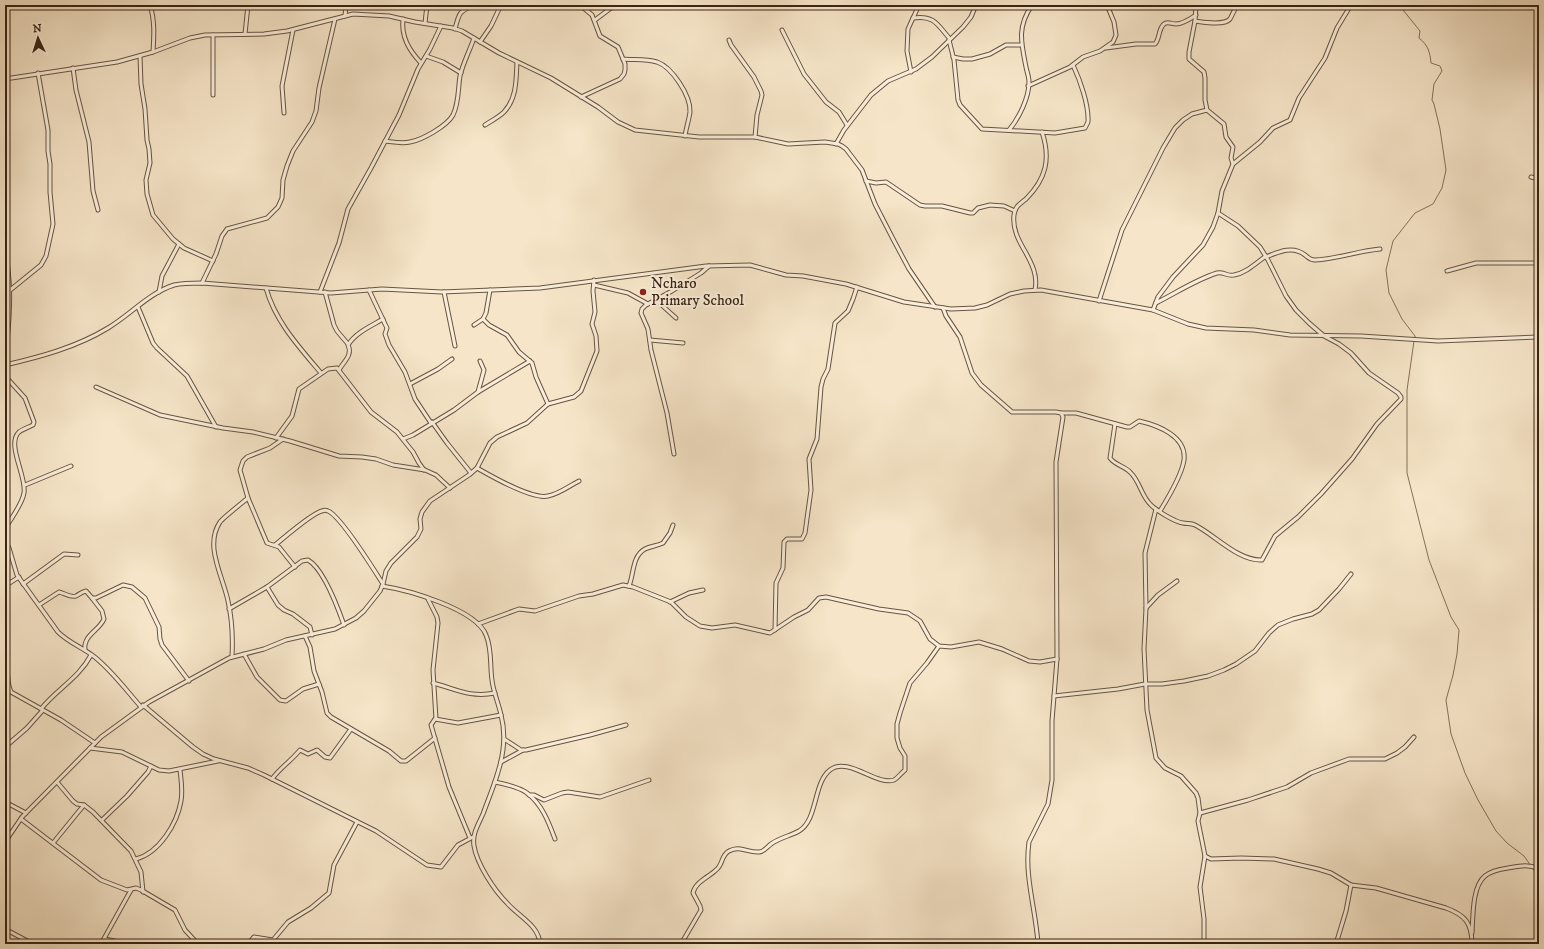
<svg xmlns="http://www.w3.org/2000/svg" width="1544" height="949" font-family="'IM FELL DW Pica',serif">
<rect width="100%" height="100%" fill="#f6e5c8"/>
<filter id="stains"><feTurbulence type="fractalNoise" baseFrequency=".005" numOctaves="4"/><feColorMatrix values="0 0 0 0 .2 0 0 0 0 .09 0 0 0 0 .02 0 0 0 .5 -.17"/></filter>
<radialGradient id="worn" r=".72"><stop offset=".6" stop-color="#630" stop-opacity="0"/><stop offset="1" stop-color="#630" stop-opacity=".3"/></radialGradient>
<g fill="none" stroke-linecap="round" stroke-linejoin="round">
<!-- stream -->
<g stroke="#84705a" stroke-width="1">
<path d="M 1399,5 L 1420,31 L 1419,38 C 1428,45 1430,52 1431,63 L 1440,66 L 1442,71 L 1434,84 L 1432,100 L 1434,104 L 1440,129 L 1446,170 L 1442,188 L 1433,204 L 1415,213 L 1393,241 L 1386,270 L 1389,293 L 1402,319 L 1415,336 L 1415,338"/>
<polyline points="1414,341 1407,390 1407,473 1429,560 1451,617 1459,630 1457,654 1453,675 1446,700 1451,734 1465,773 1478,800 1496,831 1507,843 1524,856 1531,866"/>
<polyline points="1533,868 1539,881"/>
</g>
<!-- street casing -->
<g stroke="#695440" stroke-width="5">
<g id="street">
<path d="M 150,5 C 155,21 154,36 153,52"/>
<polyline points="580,5 592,15 600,36 618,47 625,64 625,70 624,74 620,79 581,97"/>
<polyline points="1196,5 1195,21 1189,52 1189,59 1204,72 1205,78 1205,100 1207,110 1224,124 1226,137 1233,147 1231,158 1233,164"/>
<polyline points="345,16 346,5"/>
<path d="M 913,18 C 934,15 937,24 950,39"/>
<path d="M 403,19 C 401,37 409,50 421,63"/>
<polyline points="595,20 615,5"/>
<path d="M 1195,21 C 1203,22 1224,26 1230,19 C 1233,14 1234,9 1238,5"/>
<polyline points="425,23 427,5"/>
<path d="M 455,29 C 459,13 459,11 475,5"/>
<polyline points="782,30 804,74 826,102 839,112 847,125"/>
<polyline points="245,34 248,5"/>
<polyline points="213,35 213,95"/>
<polyline points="729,40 731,45 754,77 761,91 762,95 757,115 755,137"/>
<path d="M 949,40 L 954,60 L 958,100 L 960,105 L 982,129 L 1055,133 L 1085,128 L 1088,122 C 1089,105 1080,80 1073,65"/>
<polyline points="480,42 491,26 501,5"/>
<path d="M 1106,48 L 1136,44 L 1155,44 C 1160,39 1158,29 1164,24 C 1167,21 1172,24 1176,24 C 1183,24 1190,19 1196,15"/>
<polyline points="140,56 141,84 145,109 147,140 149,149 150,163 146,180 147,194 153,215 173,239 184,248 213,261"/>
<polyline points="426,56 443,62 461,73"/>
<polyline points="953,57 963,59 972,59 990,54 1006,45 1021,45"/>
<path d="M 623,59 C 634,60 646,59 657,62 C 672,67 691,96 690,112 C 689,120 686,128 685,136"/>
<polyline points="73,68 76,90 89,142 93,191 98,210"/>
<polyline points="911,72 907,51 908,29 919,5"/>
<polyline points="5,79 117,62 153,52 190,38 205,35 264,34 287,31 353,14 389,16 415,22 453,28 462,31 499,53 551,78 598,107 618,122 635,130 699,137 755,137 788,144 825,142 838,144 842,146 846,149 862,170 875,204 893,239 909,269 935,307"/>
<polyline points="1028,86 1070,67 1083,57 1100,51 1113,42 1116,35 1114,22 1107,5"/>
<polyline points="284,113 282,86 293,30"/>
<path d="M 485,125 C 491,121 499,117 504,112 C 517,98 516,80 517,62"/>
<path d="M 1009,130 C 1019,118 1029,98 1029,82 C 1029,77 1027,72 1026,67 C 1021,42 1017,27 1032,5"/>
<path d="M 385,141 C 393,142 402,144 410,142 C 422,140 447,126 453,115 C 459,103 458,88 460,76 C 463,63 470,50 474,38"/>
<polyline points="836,144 844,130 871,95 888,81 916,69 932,57 963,27 971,17 976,5"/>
<polyline points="1531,177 1539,179"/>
<path d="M 5,178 C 8,200 6,221 6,243 C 6,255 8,267 9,280 C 11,306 8,333 5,360"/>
<polyline points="866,181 876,183 886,182 920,205 925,206 942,206 970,213 973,213 978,208 990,205 1004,206 1015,211"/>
<path d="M 1266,257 C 1278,252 1293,245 1305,255 C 1309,258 1310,260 1315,260 C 1337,259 1358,251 1380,249"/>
<polyline points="1447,271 1476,263 1539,263"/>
<polyline points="202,283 216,254 222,236 227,229 267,218 278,207 282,198 283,180 287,166 293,151 312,122 316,111 319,88 335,19"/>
<polyline points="594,285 628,293 648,304"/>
<path d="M 266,288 C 275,321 299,347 321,373"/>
<polyline points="369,290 385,324 387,328 385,334 389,345 405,372 415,399 431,423"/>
<path d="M 1035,290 C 1036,285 1036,280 1035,275 C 1032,255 1011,239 1014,215 C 1015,206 1020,204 1026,199 C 1046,179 1051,159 1042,132"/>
<polyline points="9,291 41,265 46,256 53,224 50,192 50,164 48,151 48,130 38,73"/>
<polyline points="159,292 162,276 179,244"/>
<polyline points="320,292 339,243 348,209 371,168 399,115 418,69 430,49 441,26"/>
<polyline points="325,292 334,325 337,331 348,344"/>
<polyline points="444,292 455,346"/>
<polyline points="656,300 676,318"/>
<polyline points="1099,301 1122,230 1163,148 1175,128 1183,120 1192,114 1207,110"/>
<path d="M 1156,303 C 1176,293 1195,280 1217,273 C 1223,271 1228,277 1234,275 C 1246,273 1256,263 1266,256"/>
<polyline points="138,307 153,343 157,348 187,376 216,427"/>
<path d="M 943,308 L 946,316 L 960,337 L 972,373 L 981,385 L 1012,412 L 1056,412 L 1061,413 L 1063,417 L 1056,462 L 1057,659 L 1052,721 L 1052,780 L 1048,804 L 1029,842 C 1024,876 1036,910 1038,944"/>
<polyline points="1153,310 1158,297 1173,277 1203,245 1213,227 1218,213 1222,191 1233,164 1260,142 1273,128 1290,120 1299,98 1325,58 1337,28 1351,5"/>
<polyline points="483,319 489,325 507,335 519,352 532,363 536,377 548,404"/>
<polyline points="474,325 483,319 486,313 490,290"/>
<polyline points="650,340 683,343"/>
<path d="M 5,365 C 40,357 77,347 108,328 C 130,315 149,293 174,285 C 183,283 192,283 202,283 L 331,293 L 382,289 L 442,292 L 540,288 L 706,266 L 750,265 L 786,275 L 803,276 L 846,284 L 904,302 L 951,309 L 975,308 L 987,305 L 1010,294 L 1024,291 L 1041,290 L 1153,310 L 1188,324 L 1206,328 L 1254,330 L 1290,335 L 1361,336 L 1438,341 L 1539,337"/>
<path d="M 339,370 C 344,361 353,355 348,345 C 355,333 371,326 383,319"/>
<path d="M 5,376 L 25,398 L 34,422 L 33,425 C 29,427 23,429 19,432 C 6,444 27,477 24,493 C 22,505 11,518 5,529"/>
<polyline points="410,384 438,369 452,359"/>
<polyline points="96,387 160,415 223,428 253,432 290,441 339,456 362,457 376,459 393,465 425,470 436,475 450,488"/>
<polyline points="478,392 484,370 480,361"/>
<path d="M 1061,413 L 1076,413 L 1127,427 L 1130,427 L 1139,421 C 1157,425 1187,436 1184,460 C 1182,475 1168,498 1160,511"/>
<polyline points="432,422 447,443 471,473"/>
<path d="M 1115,424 L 1110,458 C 1115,465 1124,466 1130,472 C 1140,481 1141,496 1151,505 C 1157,511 1175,522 1183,523 C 1187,524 1191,523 1195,525 C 1215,535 1238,561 1262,560 L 1275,536 L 1298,517 L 1321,494 L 1352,459 L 1377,424 L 1401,399 L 1401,397 L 1398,393 L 1369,373 L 1351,353 L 1339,344 L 1324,336 L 1309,323 L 1296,310 L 1286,296 L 1268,260 L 1260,247 L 1238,226 L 1218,213"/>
<polyline points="276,438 292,416 299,389 328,369 337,368 371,412 397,432 413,452 419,463 424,470"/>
<polyline points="283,439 270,448 247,457 243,461 240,470 248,498 267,543 279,547 295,567"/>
<polyline points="403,439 413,435 454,410 478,392 530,361"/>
<polyline points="674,454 667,413 651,350 648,329 641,313 642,309 646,305 672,291 701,273 709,266"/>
<path d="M 477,468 C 491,476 532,500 548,496 C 559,494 569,486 579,481"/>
<polyline points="25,485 71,466"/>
<path d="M 1156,509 L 1145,553 L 1146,608 L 1144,649 L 1147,710 L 1156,758 L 1165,768 L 1181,776 L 1196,793 L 1198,798 L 1200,813 L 1198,821 L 1205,856 L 1211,859 L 1241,858 L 1274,859 L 1318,869 L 1331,873 L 1351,885 L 1376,888 L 1446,908 C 1465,915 1472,923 1472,944"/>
<path d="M 5,540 L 9,548 L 17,575 L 58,632 C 68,642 81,647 92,655 C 110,668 126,690 141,707"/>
<path d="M 275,545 C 285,537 312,513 322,511 C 324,510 326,510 328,511 C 341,516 374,570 383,584"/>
<polyline points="23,584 64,554 78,555"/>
<polyline points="5,586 19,577"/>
<path d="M 382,586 C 408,590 476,609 486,635 C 493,651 489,669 493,686 C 495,696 499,705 501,715 C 506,734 504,753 498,772 C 494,786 488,800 483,814 C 478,825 472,834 474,846 C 477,864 494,890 507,903 C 518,916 539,925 540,944"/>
<path d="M 629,586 C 634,574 632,556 645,549 C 651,546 657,546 663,543 L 670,533 L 673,525"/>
<polyline points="267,587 278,605 284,610 293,614 310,627 312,635"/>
<polyline points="428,599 437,617 438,623 433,670 436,719"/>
<polyline points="670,602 689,593 703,590"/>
<path d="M 39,605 L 59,592 C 64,593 71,598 76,596 C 80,594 81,592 86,591 L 92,598 L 96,598 L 123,585 L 132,587 L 145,598 L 159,627 L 160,639 L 162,645 L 189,681"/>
<polyline points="1146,608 1158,595 1177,581"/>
<path d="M 229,609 L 267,587 L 302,561 L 308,560 C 324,569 338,608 344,625"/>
<polyline points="478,624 519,609 535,611 579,596 593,594 623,585 633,587 671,602 686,617 700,626 712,628 735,625 770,633 794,617 808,610 819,598 826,597 879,609 908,613 920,621 930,639 939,646 951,647 979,642 1002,649 1029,661 1040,662 1057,659"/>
<polyline points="775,630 776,583 783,568 784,542 787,539 802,539 805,533 811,490 809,459 817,439 821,387 823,379 828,369 835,323 848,311 853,299 857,287"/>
<polyline points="305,636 310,647 314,671 322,692 327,713 331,717 389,751 401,761 406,761 435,738"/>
<path d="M 85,650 C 83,635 99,631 104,619 L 102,611 L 92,598"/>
<polyline points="244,654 257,677 280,700 286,701 303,689 319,684"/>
<path d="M 232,656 C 233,638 232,619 228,601 C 223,576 204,546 220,522 C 224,517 242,503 248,498"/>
<path d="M 5,660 C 9,671 6,681 11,692 L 61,720 L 95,743"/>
<path d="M 433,683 C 456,689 470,698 495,693"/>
<polyline points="1054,696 1118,689 1145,684 1162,684 1184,681 1208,676 1224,670 1236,664 1255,651 1269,633 1278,625 1293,619 1312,614 1319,610 1339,589 1351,574"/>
<polyline points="143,705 193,747 203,754 214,759 248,768 264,775 376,831 427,865 441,867 458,845 473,837"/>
<path d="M 41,709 C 57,689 79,678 91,655"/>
<polyline points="504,739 521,750 526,750 590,735 626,725"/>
<polyline points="5,747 27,728 43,710"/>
<polyline points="90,748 122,752 159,770 169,771 218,761"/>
<polyline points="501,762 523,750"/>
<path d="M 272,779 C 280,768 292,760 300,750 L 308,754 L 317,750 L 325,757 L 330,758 L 351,729"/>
<polyline points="57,782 73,801 77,804 84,805 93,812 131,851 141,872 143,892"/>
<path d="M 495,782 C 505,784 519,787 527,793 C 542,804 549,823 555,839"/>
<polyline points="529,795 534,795 544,800 562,793 568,792 600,797 649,780"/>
<polyline points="5,802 26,813"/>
<polyline points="1200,813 1248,800 1287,787 1311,773 1349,759 1385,759 1397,753 1405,747 1414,737"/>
<polyline points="21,819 101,880 127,890 136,888 141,890 175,910 185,930 198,944"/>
<polyline points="102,820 127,796 148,772 151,766"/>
<polyline points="470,838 449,787 431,725 435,719 458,723 501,715"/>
<polyline points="5,842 22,817 101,737 149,702 229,658 264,649 286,640 335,629 356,618 364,611 380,591 383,584 386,571 391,563 417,537 421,529 420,519 422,512 430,501 469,475 477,468 490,443 497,437 527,423 548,404 574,397 581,391 597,351 596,336 592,324 595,312 593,291 594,280"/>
<polyline points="53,843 84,805"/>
<path d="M 136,859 C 159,853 177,824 181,801 C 183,790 181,780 180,770"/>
<polyline points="5,929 33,944"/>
<path d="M 1472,933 C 1473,918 1472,886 1485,876 C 1491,871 1501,869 1508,868 C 1520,866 1528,864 1539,869"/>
<polyline points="105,939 128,944"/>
<polyline points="101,944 131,890"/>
<polyline points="248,944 254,937 273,940 288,922 311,908 329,893 334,865 357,822"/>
<path d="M 681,944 L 701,910 L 700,906 L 693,893 C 695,882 709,877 716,870 C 723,865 721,855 729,851 C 740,845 748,853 759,852 C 764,852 767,847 771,844 C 779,838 790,836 799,831 C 818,820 813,783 830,770 C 848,756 876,786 894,780 C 898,778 901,773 905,770 L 905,756 L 900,748 L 897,738 L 897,724 L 900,713 L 910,683 L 927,663 L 939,646"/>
<polyline points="1204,944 1204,919 1200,887 1205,856"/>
<polyline points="1336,944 1346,911 1351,885"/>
</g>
</g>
<!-- street -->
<use href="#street" stroke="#f9eedb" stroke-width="3"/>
</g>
<!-- markers -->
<circle fill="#8f2418" stroke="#f9eedb" stroke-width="1.5" cx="643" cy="292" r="4"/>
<g text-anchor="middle" stroke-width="4" stroke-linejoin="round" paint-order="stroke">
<!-- poi labels -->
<g font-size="15" fill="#3a2413" stroke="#f9eedb" text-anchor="start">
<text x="651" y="288">Ncharo<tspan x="651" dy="17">Primary School</tspan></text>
</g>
</g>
<!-- margin -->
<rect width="1544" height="949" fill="none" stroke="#f6e5c8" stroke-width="20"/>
<rect x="6" y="6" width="1532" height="937" fill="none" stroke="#3a2413" stroke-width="2"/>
<rect x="10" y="10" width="1524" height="929" fill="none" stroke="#3a2413"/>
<!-- north arrow -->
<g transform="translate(38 38) rotate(356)" stroke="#f9eedb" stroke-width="3" paint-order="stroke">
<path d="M0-3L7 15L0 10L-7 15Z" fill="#3a2413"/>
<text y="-6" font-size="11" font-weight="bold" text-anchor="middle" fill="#3a2413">N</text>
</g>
<rect width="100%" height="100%" filter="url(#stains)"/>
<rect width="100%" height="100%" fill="url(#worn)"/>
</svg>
